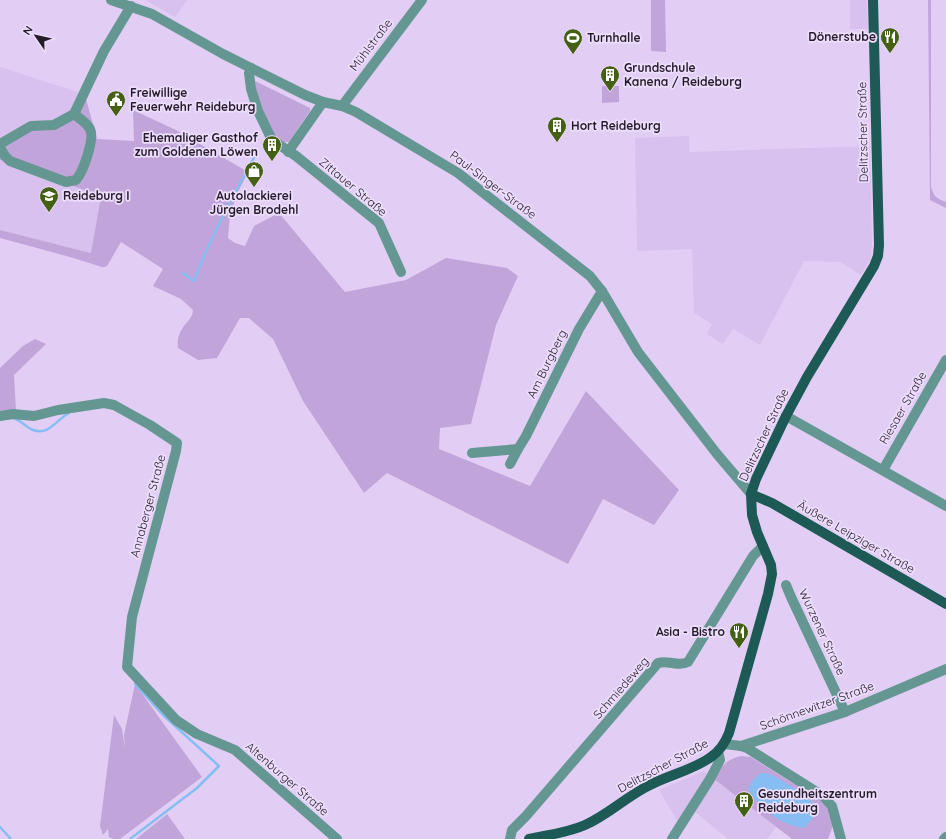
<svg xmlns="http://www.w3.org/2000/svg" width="946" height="839" font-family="Quicksand,sans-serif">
<rect width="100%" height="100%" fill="#e2cef4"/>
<!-- built -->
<g fill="#d8c1ee">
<polygon points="145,0 187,0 175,17"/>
<polygon points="850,0 867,0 868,29 850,29"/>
<polygon points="0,67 81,93 69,123 5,140 0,138"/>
<polygon points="689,136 689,151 691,152 870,146 872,243 871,258 861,275 840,262 804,261 760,345 733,329 723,344 707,334 712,324 694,313 692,249 637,251 635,138"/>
<polygon points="0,160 101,196 91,253 0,230"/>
<polygon points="704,771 776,827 767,839 728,839 693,810 678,822 659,790"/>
</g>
<!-- green -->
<g fill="#c1a5da">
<polygon points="651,0 665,0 666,52 651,51"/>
<path d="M 928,0 L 931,0 L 931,186 C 933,196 937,199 946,202 L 946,208 L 930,200 Z"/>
<polygon points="251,79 310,108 310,111 289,142 284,142 272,136"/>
<polygon points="602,86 619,86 619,102 602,103"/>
<path d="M 85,95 L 97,139 L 134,141 L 133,110 L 176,130 L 248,172 L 238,192 L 230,215 L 228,238 L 235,243 L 245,246 L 254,226 L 279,213 L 345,292 L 406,280 L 446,258 L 507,268 L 518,276 L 496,325 L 471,424 L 440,428 L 439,449 L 530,486 L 586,391 L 679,490 L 654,525 L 603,499 L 568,564 L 387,473 L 364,493 L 303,401 L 273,339 L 249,318 L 240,318 L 217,358 L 198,360 L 178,348 C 177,341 178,335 182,329 C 186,322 193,318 193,310 L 181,299 L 153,286 L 163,269 L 121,242 L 107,266 L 105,267 L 102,267 L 70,257 L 0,238 L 0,230 L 91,253 L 101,196 L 0,160 L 0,144 L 31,126 L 54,125 L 72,121 Z"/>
<polygon points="35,339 46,344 14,375 16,410 0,413 0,368 23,346"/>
<polygon points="135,684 202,777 120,839 113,839 109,837 108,829 103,835 100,826 114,715 122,729 125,748 124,735"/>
<path d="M 741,756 L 751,757 L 789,781 L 817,794 L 827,805 L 834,823 L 828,839 L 792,839 L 714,779 C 722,766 725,760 741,756 Z"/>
<polygon points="167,814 185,839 136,839"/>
</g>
<!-- water -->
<path fill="#86bef4" d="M 761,773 C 772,773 780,780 789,785 C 808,797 827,806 804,828 C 782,826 759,808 748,789 C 751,782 755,777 761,773 Z"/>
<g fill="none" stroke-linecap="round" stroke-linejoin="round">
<!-- stream -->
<g stroke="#86bef4" stroke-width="2.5">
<path d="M 183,273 L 194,281 C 211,236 234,194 257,152"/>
<path d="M 14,418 C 21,421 26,427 33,430 C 49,436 57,419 69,413"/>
<polyline points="0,827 11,839"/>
<polyline points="130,839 197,788 219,766 163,715 135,684"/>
</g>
<!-- minor -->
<g stroke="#659792" stroke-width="10">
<polyline points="111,0 152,14 223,54 305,95 323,102 342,106 356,112 458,173 590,276 602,291 638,352 717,454 751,494"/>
<polyline points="251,68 249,73 251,89 258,111 272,140 296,156 379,223 401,272"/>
<polyline points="342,106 422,0"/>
<polyline points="0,144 31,126 54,125 74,114 104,51 131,6"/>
<path d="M 0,148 L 5,156 L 10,161 L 66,182 L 76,180 C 83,172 95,139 90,129 C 87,123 79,118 74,114"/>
<polyline points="288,152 323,102"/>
<polyline points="0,416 13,414 34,416 58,410 104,403 114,405 150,425 177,443 176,451 132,617 127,667 176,720 197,734 235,750 337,839"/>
<polyline points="786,416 946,506"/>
<polyline points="472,453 518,449 526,436 579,329 602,291"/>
<polyline points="510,464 518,449"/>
<polyline points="883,470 946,360"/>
<polyline points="786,585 791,597 845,712"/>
<polyline points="725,744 741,746 747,748 823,796 832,806 841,839"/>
<polyline points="741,746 845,712 946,669"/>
<path d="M 510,839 L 512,830 L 526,816 L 658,663 C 668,660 679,667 688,662 L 753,556 L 763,546"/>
<polyline points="672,839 710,779 720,760 718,751"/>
<polyline points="944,839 946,837"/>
</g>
<!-- major -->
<g stroke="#1d5955" stroke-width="10">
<polyline points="751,494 772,503 946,604"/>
<path d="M 529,839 C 547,835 567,833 585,825 C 608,815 627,796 650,785 C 669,775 693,770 711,757 C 720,751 725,743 729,733 L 768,594 L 772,574 L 771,565 L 757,532 L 752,515 L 751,494 L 756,479 L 786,416 L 807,377 L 874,266 L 878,256 L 879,245 L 873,0"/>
</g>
</g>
<!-- icons -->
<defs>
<g id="restaurant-pin" transform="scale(1)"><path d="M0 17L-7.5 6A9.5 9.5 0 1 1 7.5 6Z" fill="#446113" stroke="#edddfc"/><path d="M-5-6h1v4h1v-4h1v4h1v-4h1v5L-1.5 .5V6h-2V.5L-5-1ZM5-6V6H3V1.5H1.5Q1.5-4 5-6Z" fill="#fff"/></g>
<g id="stadium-pin" transform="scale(1)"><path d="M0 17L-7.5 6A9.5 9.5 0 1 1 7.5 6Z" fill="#446113" stroke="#edddfc"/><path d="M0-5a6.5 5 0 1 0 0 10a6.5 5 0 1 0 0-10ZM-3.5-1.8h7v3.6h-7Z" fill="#fff"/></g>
<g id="building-pin" transform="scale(1)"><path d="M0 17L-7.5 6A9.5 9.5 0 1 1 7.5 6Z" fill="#446113" stroke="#edddfc"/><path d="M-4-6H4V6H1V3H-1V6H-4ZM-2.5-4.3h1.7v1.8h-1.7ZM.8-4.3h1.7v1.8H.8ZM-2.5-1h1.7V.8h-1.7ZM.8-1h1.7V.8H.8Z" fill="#fff"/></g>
<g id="civic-pin" transform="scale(1)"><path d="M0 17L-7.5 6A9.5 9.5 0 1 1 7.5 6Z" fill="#446113" stroke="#edddfc"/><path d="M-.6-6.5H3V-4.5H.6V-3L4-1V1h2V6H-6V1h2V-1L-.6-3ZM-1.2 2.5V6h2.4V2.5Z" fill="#fff"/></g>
<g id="shop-pin" transform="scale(1)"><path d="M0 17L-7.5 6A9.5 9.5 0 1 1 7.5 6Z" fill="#446113" stroke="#edddfc"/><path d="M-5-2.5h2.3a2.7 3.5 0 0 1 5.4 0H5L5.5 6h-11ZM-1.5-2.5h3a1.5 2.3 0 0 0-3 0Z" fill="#fff"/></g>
<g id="school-pin" transform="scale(1)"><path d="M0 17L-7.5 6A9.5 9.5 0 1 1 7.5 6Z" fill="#446113" stroke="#edddfc"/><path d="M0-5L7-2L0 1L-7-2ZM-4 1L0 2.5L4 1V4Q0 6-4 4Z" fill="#fff"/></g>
</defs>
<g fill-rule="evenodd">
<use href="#restaurant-pin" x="890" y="37"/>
<use href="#stadium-pin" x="573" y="38"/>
<use href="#building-pin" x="610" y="75"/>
<use href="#civic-pin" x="116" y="100"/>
<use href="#building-pin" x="557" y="126"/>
<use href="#building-pin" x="272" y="145"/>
<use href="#shop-pin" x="254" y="171"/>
<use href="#school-pin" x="49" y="196"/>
<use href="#restaurant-pin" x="739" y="632"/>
<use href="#building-pin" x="744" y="801"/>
</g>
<g text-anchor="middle" stroke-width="3.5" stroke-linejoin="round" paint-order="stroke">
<!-- poi labels -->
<g font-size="12" font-weight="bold" fill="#241c2a" stroke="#edddfc" text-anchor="start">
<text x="876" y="41" text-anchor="end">Dönerstube</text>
<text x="587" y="42">Turnhalle</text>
<text x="624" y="72">Grundschule<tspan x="624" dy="14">Kanena / Reideburg</tspan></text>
<text x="130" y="97">Freiwillige<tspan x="130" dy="14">Feuerwehr Reideburg</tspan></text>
<text x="571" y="130">Hort Reideburg</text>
<text x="258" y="142" text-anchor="end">Ehemaliger Gasthof<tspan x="258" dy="14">zum Goldenen Löwen</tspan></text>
<text x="63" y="200">Reideburg I</text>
<text x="254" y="200" text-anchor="middle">Autolackierei<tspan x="254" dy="14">Jürgen Brodehl</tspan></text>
<text x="725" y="636" text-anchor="end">Asia - Bistro</text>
<text x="758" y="798">Gesundheitszentrum<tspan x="758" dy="14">Reideburg</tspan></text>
</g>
<!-- street labels -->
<g font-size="12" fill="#241c2a" stroke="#edddfc">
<text transform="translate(371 45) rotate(-53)" y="4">Mühlstraße</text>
<text transform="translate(863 132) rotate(-91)" y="4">Delitzscher Straße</text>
<text transform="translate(493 185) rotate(37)" y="4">Paul-Singer-Straße</text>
<text transform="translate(353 187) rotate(40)" y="4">Zittauer Straße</text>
<text transform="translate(547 364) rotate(-64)" y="4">Am Burgberg</text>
<text transform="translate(903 408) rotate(-60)" y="4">Riesaer Straße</text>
<text transform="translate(764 435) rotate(-65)" y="4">Delitzscher Straße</text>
<text transform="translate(148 506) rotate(-75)" y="4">Annaberger Straße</text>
<text transform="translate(856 537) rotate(30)" y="4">Äußere Leipziger Straße</text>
<text transform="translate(822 632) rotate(65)" y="4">Wurzener Straße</text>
<text transform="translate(621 688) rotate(-49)" y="4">Schmiedeweg</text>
<text transform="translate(817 706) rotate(-20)" y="4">Schönnewitzer Straße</text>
<text transform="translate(663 766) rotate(-28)" y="4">Delitzscher Straße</text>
<text transform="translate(287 779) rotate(41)" y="4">Altenburger Straße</text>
</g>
</g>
<!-- north arrow -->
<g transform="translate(36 36) rotate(304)" stroke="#edddfc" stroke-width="3" paint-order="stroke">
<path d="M0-3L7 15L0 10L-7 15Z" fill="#241c2a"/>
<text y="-6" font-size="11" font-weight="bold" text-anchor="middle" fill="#241c2a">N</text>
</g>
</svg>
